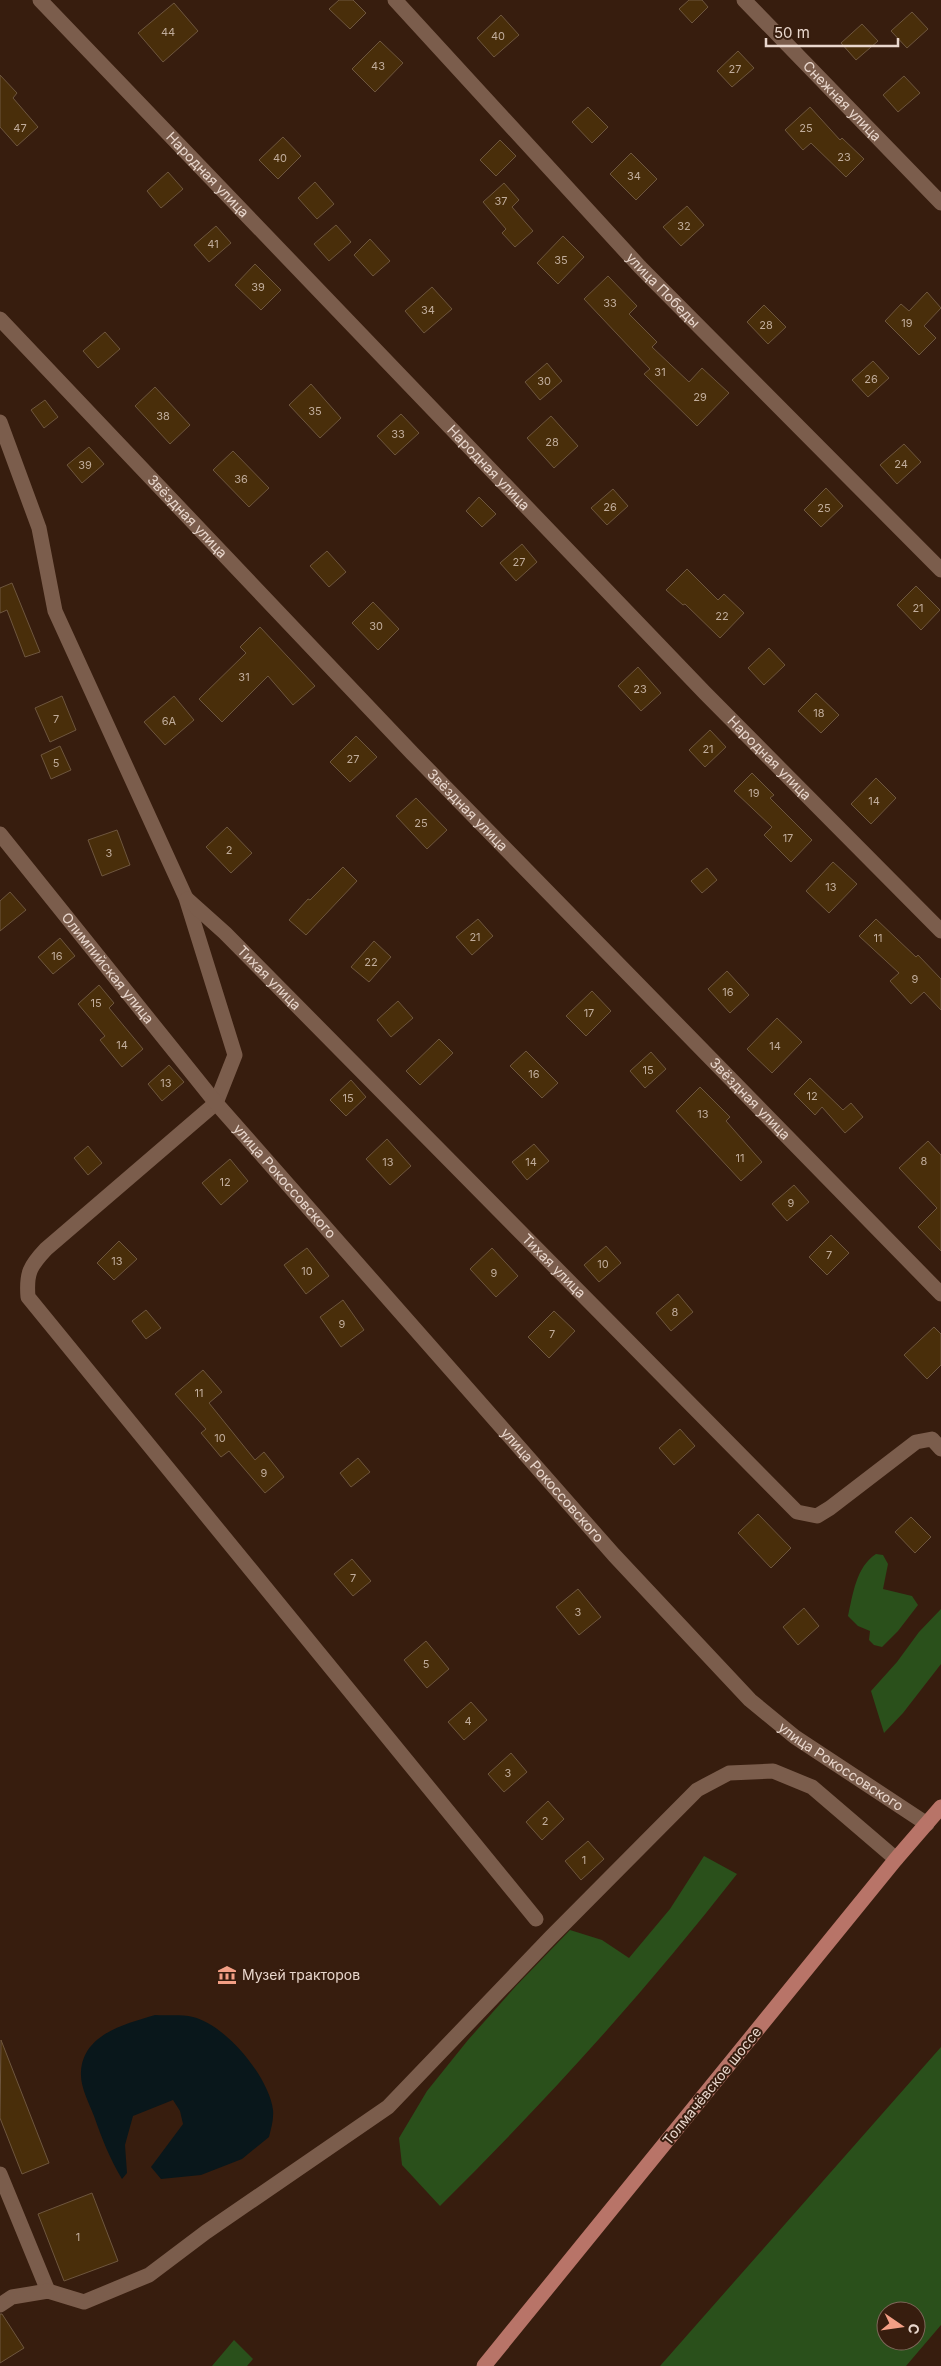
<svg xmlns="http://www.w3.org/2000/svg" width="941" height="2366" font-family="Inter,sans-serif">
<rect width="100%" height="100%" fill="#371d0e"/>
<!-- green -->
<g fill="#2a501b" fill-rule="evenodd">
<path d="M 876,1554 L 883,1555 L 888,1564 L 883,1589 L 912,1596 L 918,1605 L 898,1631 L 882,1647 L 874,1645 L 869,1640 L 870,1631 L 858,1626 L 848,1616 C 853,1594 856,1567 876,1554 Z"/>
<polygon points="941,1609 941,1664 903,1713 884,1733 871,1691 897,1662 919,1632"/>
<path d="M 704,1856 L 737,1874 C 646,1991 546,2101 440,2206 L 402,2165 L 399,2138 L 427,2091 L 468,2040 L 516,1986 L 570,1930 L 602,1940 L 629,1958 L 670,1909 Z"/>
<path d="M 941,2047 L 941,2325 L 906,2366 L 660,2366 ZM 886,2311 L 916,2311 L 916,2341 L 886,2341 Z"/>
<polygon points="234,2340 253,2359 247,2366 212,2366"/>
</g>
<!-- water -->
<path fill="#09171b" d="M 155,2015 C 167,2016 181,2014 193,2017 C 226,2025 269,2077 273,2110 C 274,2119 271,2129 269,2137 L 242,2159 L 201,2175 L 161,2179 L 151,2167 L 183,2124 L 180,2111 L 173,2100 L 133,2116 L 125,2145 L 127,2173 L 122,2179 C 110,2159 102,2139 94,2116 C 89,2103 80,2087 81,2072 C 83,2034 125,2024 155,2015 Z"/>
<!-- building -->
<g fill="#492e0a" stroke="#6e563e">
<polygon points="339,0 353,0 366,13 350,29 329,9"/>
<polygon points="689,0 702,0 708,7 692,23 679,9"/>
<polygon points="174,3 198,31 163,62 138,33"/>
<polygon points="912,12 928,29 907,48 891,31"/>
<polygon points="501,15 519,35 494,57 477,38"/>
<polygon points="862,24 878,41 856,60 841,43"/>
<polygon points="380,41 403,63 375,92 352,69"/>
<polygon points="738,51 754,68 732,87 717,71"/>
<polygon points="0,75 17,93 13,98 38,127 17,146 0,127"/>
<polygon points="904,76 920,93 898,112 883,95"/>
<polygon points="588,107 608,127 592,143 572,122"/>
<polygon points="810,107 840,140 842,138 864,159 846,177 811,143 803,150 785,130"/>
<polygon points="283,137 301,156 278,179 259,160"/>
<polygon points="500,140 516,156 496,176 480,160"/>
<polygon points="631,153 657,179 636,200 610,174"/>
<polygon points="168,172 183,189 161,208 147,191"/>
<polygon points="315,182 334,204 317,219 298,198"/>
<polygon points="504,183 519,200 512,207 533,231 515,247 502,233 506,229 483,202"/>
<polygon points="687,206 704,225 681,246 663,227"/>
<polygon points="336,225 351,242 329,261 314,244"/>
<polygon points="216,226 231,243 209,262 194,245"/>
<polygon points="563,236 584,257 558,284 537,263"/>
<polygon points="370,239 390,261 373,276 354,255"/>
<polygon points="255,264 281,290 261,310 235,285"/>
<polygon points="608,276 637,306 629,314 657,342 652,347 689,382 702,368 729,393 697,426 644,374 650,369 584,299"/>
<polygon points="432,287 452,309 424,333 405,311"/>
<polygon points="927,292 941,308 924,326 936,338 919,355 885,321 901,304 909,311"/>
<polygon points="764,305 786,327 768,344 747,322"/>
<polygon points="105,332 120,349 98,368 83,351"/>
<polygon points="873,361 889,378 868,397 852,380"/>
<polygon points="547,363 562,381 540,400 525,382"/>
<polygon points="311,384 341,418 320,438 289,405"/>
<polygon points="155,387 190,425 170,444 135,406"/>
<polygon points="45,400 58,417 44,428 31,410"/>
<polygon points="401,414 419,433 395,455 377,436"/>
<polygon points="551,416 578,446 554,468 527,438"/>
<polygon points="904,444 921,462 897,484 880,465"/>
<polygon points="89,447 104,464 82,483 67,465"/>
<polygon points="233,451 269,488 249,507 213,470"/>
<polygon points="826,488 843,506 821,527 804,510"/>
<polygon points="613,489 628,506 607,525 591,508"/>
<polygon points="479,497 496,514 482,527 466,511"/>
<polygon points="522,544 537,562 516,581 500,563"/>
<polygon points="327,551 346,572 329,587 310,566"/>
<polygon points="687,569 718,600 724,594 744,613 720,638 685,604 683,605 666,590"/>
<polygon points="12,583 40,652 25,657 7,610 0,613 0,588"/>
<polygon points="916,586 940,610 921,630 897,605"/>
<polygon points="373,602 399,629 378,650 352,623"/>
<polygon points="260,627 315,686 293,705 268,676 222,722 199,699 246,653 240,647"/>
<polygon points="769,648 785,665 764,685 748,668"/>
<polygon points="638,667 661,693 641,711 618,686"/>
<polygon points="816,693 839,715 821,733 798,711"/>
<polygon points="62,696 76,730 50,742 35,708"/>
<polygon points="174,696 194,720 165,745 144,722"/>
<polygon points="710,730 726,747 705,767 689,750"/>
<polygon points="356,736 377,757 350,782 330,762"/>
<polygon points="60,746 71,770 51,779 41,755"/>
<polygon points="752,773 774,795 770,798 812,840 791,862 764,835 772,827 734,791"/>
<polygon points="876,778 896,798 871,824 851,804"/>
<polygon points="416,798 447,830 427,849 396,816"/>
<polygon points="227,827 252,853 231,873 206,847"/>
<polygon points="117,830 130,865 102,876 88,840"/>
<polygon points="833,862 857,884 829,913 806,891"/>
<polygon points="343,867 357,881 306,935 289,920 308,899 310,900"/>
<polygon points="707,868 717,880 702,893 691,881"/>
<polygon points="10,892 26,910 0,931 0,901"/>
<polygon points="478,919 493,936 472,955 456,937"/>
<polygon points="876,919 916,957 918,955 941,979 941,1010 924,992 911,1004 890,981 899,973 859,936"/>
<polygon points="60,938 75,956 53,974 38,957"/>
<polygon points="374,941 391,957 369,982 351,967"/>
<polygon points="727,971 749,995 730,1013 708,989"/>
<polygon points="99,985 114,1003 109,1008 143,1049 122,1067 100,1040 105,1036 78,1004"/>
<polygon points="592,991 611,1011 586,1036 566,1016"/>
<polygon points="398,1001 413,1018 391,1037 377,1020"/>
<polygon points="777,1018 802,1042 772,1073 747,1049"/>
<polygon points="439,1039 453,1053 420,1085 406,1071"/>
<polygon points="526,1051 558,1083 542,1098 510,1066"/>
<polygon points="651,1052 666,1069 645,1088 630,1071"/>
<polygon points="169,1065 184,1082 162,1101 148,1084"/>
<polygon points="810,1078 843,1110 851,1103 863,1117 845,1133 822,1107 815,1115 794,1094"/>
<polygon points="351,1080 366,1097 346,1116 330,1100"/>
<polygon points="700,1087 730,1117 726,1121 762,1162 741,1181 676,1111"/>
<polygon points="387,1139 411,1166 390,1185 366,1159"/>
<polygon points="928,1141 941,1155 941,1251 918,1227 937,1208 899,1168"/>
<polygon points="534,1144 549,1161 527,1180 512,1162"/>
<polygon points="88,1146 102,1163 88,1175 74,1158"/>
<polygon points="230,1159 248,1181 221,1205 202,1183"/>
<polygon points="794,1185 809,1202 787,1221 772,1204"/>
<polygon points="831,1235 849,1253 827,1275 809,1257"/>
<polygon points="119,1241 137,1259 114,1280 97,1263"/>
<polygon points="606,1246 621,1263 599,1282 584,1265"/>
<polygon points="307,1248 329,1276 306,1294 284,1265"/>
<polygon points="492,1248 518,1276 496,1297 470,1269"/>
<polygon points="678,1294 693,1312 671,1331 656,1313"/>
<polygon points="343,1300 364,1330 341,1347 320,1317"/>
<polygon points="146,1310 161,1328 146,1339 132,1321"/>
<polygon points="554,1311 575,1331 549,1358 528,1337"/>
<polygon points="934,1327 941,1334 941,1365 927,1379 904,1355"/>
<polygon points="203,1370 222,1392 209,1403 255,1460 264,1452 284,1477 265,1493 229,1451 221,1457 201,1433 206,1429 175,1394"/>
<polygon points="680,1429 695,1446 674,1465 659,1448"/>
<polygon points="358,1458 370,1472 351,1487 340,1473"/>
<polygon points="758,1514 791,1548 771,1568 738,1533"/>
<polygon points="911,1517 931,1537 915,1553 895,1532"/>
<polygon points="352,1559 371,1581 353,1596 334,1574"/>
<polygon points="578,1589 601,1617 579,1635 556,1607"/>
<polygon points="804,1608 819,1626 798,1645 783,1627"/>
<polygon points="426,1641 449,1669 427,1688 404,1660"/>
<polygon points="471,1702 487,1720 464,1740 448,1722"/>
<polygon points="511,1753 527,1772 504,1792 488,1774"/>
<polygon points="548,1801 564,1819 542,1840 526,1822"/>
<polygon points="588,1841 604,1859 581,1880 565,1861"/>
<polygon points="1,2040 49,2163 22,2174 0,2118"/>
<polygon points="92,2193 118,2261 64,2281 38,2214"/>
<polygon points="0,2314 2,2314 24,2348 0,2363"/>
</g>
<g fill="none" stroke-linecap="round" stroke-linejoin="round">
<!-- street -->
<g stroke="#7b5d4c" stroke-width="15">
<path id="s1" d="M 40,0 L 705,693 L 941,931"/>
<path id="s2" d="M 395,0 L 640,267 L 941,570"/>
<path id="s3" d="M 744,0 L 941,203"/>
<path id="s4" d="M 0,319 L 412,753 L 941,1294"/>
<path d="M 0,422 L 39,528 L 55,611 L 186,898 L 235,1055 L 216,1103 L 46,1249 C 30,1266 26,1273 28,1297 L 536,1919"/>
<path id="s5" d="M 0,834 L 216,1103 L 614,1555 L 750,1700 L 795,1737 L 927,1824"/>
<path id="s6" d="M 187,899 L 225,933 L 797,1512 L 817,1516 L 830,1508 L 916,1442 L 932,1439 L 941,1449"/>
<polyline points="0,2174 48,2291"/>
<polyline points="0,2305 12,2297 48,2291 84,2302 149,2275 206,2232 388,2107 551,1937 697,1790 729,1773 773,1771 812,1787 896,1859"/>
</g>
<!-- primary -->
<polyline stroke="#b87468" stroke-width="15" points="484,2366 896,1859 941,1807"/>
</g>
<!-- icons -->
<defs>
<g id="museum-bare" transform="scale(1.5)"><path d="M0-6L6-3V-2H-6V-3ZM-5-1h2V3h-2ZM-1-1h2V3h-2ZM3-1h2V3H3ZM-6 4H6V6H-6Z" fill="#f39f85" stroke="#371d0e" stroke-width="2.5" paint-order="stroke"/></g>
</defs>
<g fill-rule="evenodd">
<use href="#museum-bare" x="227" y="1975"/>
</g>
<g text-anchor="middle" stroke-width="4" stroke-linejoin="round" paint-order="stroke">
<!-- number labels -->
<g font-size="11" fill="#c1ad9c">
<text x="168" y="36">44</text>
<text x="498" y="40">40</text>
<text x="378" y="70">43</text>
<text x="735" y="73">27</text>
<text x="20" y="132">47</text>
<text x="806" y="132">25</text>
<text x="844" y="161">23</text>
<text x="280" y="162">40</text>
<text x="634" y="180">34</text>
<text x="501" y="205">37</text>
<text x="684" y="230">32</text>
<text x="213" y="248">41</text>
<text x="561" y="264">35</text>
<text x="258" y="291">39</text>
<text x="610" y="307">33</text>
<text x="428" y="314">34</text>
<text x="907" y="327">19</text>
<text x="766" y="329">28</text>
<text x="660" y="376">31</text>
<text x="871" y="383">26</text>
<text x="544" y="385">30</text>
<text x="700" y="401">29</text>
<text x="315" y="415">35</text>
<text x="163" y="420">38</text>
<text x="398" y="438">33</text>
<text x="552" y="446">28</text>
<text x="901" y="468">24</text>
<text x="85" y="469">39</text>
<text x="241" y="483">36</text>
<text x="610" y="511">26</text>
<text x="824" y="512">25</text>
<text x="519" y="566">27</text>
<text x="918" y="612">21</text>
<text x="722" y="620">22</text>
<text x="376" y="630">30</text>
<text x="244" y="681">31</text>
<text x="640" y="693">23</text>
<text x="819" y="717">18</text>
<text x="56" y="723">7</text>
<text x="169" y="725">6А</text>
<text x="708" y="753">21</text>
<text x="353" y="763">27</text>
<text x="56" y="767">5</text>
<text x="754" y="797">19</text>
<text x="874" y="805">14</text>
<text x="421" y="827">25</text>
<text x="788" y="842">17</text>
<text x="229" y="854">2</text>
<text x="109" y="857">3</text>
<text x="831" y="891">13</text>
<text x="475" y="941">21</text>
<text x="878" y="942">11</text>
<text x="57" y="960">16</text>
<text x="371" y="966">22</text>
<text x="915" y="983">9</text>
<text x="728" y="996">16</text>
<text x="96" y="1007">15</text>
<text x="589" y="1017">17</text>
<text x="122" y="1049">14</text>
<text x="775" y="1050">14</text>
<text x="648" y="1074">15</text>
<text x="534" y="1078">16</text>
<text x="166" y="1087">13</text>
<text x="812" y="1100">12</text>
<text x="348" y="1102">15</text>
<text x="703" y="1118">13</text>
<text x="740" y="1162">11</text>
<text x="924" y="1165">8</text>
<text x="388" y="1166">13</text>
<text x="531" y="1166">14</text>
<text x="225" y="1186">12</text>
<text x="791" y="1207">9</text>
<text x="829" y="1259">7</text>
<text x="117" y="1265">13</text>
<text x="603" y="1268">10</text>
<text x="307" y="1275">10</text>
<text x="494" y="1277">9</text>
<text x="675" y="1316">8</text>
<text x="342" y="1328">9</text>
<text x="552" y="1338">7</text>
<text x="199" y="1397">11</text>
<text x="220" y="1442">10</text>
<text x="264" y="1477">9</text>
<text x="353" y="1582">7</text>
<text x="578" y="1616">3</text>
<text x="426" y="1668">5</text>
<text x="468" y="1725">4</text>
<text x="508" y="1777">3</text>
<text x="545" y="1825">2</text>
<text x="584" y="1864">1</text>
<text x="78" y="2241">1</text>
</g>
<!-- street labels -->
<g font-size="14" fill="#e9d7cd" stroke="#371d0e">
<text dy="5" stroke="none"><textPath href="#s3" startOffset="141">Снежная улица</textPath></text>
<text dy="5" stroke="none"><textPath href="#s1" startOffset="242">Народная улица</textPath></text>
<text dy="5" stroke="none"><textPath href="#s2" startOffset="395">улица Победы</textPath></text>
<text dy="5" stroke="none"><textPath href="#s1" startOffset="648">Народная улица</textPath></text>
<text dy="5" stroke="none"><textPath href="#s4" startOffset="272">Звёздная улица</textPath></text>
<text dy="5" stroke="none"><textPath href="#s1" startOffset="1052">Народная улица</textPath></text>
<text dy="5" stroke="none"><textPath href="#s4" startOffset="678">Звёздная улица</textPath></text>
<text dy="5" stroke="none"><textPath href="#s5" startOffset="172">Олимпийская улица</textPath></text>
<text dy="5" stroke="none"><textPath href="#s6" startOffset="114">Тихая улица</textPath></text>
<text dy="5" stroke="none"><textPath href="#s4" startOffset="1082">Звёздная улица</textPath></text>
<text dy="5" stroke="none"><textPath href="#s5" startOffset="449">улица Рокоссовского</textPath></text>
<text dy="5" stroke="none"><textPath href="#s6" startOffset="519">Тихая улица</textPath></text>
<text dy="5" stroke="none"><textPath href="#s5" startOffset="854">улица Рокоссовского</textPath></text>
<text dy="5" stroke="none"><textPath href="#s5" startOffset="1259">улица Рокоссовского</textPath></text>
<text transform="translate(712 2086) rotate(-51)" y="5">Толмачёвское шоссе</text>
</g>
<!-- poi labels -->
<g font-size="14" fill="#e9d7cd" stroke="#371d0e" text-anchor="start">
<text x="242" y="1980">Музей тракторов</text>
</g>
</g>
<!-- north arrow -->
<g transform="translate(901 2326) rotate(103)"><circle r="24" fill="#371d0e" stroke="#7e675a"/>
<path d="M0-4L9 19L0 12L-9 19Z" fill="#f39f85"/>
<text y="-8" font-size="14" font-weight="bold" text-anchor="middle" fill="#e9d7cd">С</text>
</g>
<!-- scale -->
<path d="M766 38v8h132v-8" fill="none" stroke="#e9d7cd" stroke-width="2.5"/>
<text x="774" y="38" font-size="15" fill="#e9d7cd" stroke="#371d0e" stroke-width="4" paint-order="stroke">50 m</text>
</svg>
